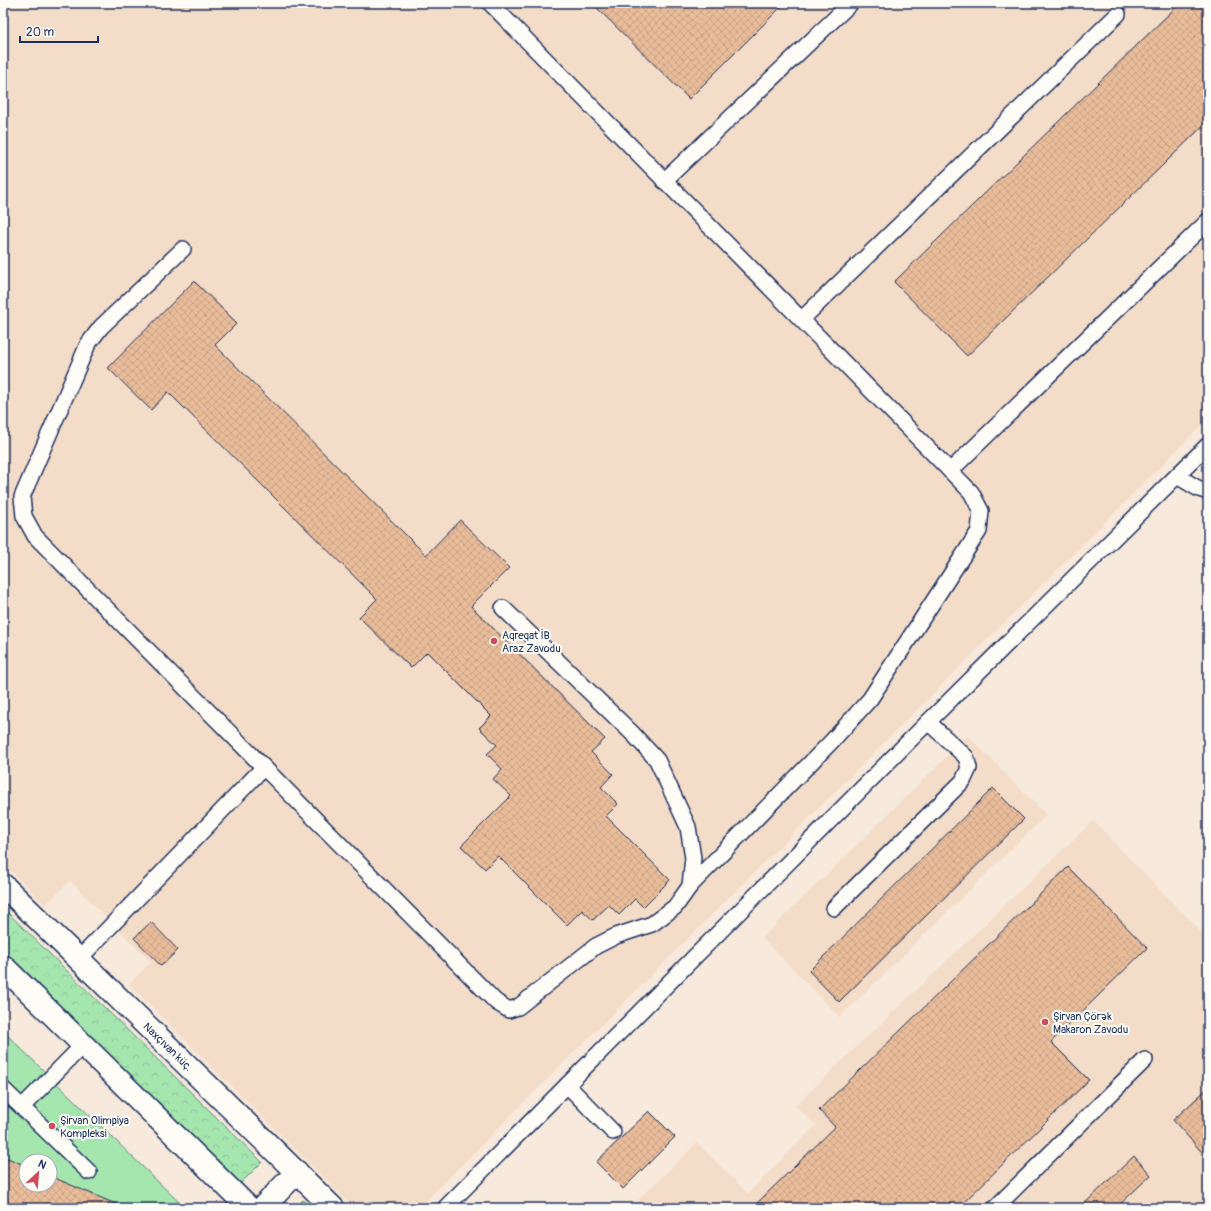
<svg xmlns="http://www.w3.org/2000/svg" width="1211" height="1211" font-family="Pangolin,sans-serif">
<defs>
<pattern id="forest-crowns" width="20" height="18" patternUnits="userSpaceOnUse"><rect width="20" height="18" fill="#a5e6af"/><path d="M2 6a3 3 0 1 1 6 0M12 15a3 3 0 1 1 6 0" fill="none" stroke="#8dc699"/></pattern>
<pattern id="building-cross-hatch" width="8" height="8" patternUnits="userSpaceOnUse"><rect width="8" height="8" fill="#eabd9a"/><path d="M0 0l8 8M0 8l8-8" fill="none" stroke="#c8a387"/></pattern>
</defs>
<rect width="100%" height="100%" fill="#f7e9db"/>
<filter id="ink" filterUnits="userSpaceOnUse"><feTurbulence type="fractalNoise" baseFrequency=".025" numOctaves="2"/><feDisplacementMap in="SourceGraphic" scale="8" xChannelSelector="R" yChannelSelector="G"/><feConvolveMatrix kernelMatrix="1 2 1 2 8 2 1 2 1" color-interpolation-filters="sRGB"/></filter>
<g filter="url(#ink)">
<!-- built -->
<g fill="#f3dcc8">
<polygon points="3,3 1208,3 1208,419 418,1208 354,1208 129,984 151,962 70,881 45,905 3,863"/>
<polygon points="968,736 1046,815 840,1017 762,938"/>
<polygon points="1093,821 1208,939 1208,1208 630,1208 697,1143 748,1194 816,1125 795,1106"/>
</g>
<!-- grass -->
<path fill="#a5e6af" stroke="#608a86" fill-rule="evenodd" d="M 3,1031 L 185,1208 L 3,1208 ZM 26,1161 L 50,1161 L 50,1185 L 26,1185 Z"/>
<!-- forest -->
<g fill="url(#forest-crowns)" stroke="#608a86">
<polygon points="3,908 262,1162 240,1184 3,949"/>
<polygon points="303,1200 311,1208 295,1208"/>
</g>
<!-- building -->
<g fill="url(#building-cross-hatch)" stroke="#1b2f5e">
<polygon points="592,3 785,3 689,99"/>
<polygon points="1180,3 1197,3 1208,15 1208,121 967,356 894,282"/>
<polygon points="194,281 237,323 215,345 426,555 460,520 509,568 471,606 605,739 591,752 613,774 601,787 618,804 606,816 670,880 643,907 635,899 619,915 609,905 593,920 582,910 567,925 498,856 485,869 461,846 511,796 493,779 502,769 487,754 497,745 479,728 491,716 427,652 411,668 359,617 377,599 168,392 151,410 108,368"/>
<polygon points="993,788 1024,819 839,1002 809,971"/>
<polygon points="1068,867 1147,948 1051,1042 1089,1080 958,1208 752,1208 835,1127 819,1110"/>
<polygon points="151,922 178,950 161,966 134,938"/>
<polygon points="1208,1088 1208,1159 1173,1120"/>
<polygon points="649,1111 675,1137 623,1189 596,1162"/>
<polygon points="3,1156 26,1166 26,1185 50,1185 50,1176 125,1208 3,1208"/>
<polygon points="1134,1156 1151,1175 1116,1208 1080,1208"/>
</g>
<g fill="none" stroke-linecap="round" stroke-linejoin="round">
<!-- service casing -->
<g stroke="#1b2f5e" stroke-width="18">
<g id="service">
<polyline points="490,3 971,492 981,511 979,531 870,699 831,742 690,886"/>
<polyline points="664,181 851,3"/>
<polyline points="183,249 101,327 88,344 22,497 24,516 35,536 496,1002 509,1010 518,1007 596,946 616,936 652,924 675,907 690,886 693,858 688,827 657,760 633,734 503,608"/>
<polyline points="802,319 1118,14"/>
<polyline points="950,471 1208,221"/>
<polyline points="1177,476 1199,489 1208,492"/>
<polyline points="834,908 963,781 969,768 966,757 928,722"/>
<polyline points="79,959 263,768"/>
<polyline points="567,1085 613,1132"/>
<polyline points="3,1089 89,1172"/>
<polyline points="22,1107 83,1045"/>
<polyline points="445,1208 928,722 1208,445"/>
<polyline points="995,1208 1145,1060"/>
</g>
</g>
<!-- tertiary casing -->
<g stroke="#1b2f5e" stroke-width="25">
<g id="tertiary">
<path id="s1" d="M 3,885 L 333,1208"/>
<polyline points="3,966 249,1208"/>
<polyline points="262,1208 297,1172"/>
</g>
</g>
<!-- service -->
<use href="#service" stroke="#fdfcf7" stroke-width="15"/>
<!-- tertiary -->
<use href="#tertiary" stroke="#fdfcf7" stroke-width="22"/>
</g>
</g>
<!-- markers -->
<g fill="#d1495b" stroke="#fdfcf7" stroke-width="1.5">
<circle cx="494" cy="641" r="4"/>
<circle cx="1045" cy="1022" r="4"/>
<circle cx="52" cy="1126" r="4"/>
</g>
<g text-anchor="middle" stroke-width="4" stroke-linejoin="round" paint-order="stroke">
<!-- poi labels -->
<g font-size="11" fill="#1b2f5e" stroke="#fdfcf7" text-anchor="start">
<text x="502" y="639">Aqreqat İB<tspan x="502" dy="13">Araz Zavodu</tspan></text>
<text x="1053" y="1020">Şirvan Çörək<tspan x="1053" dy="13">Makaron Zavodu</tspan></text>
<text x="60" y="1124">Şirvan Olimpiya<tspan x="60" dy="13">Kompleksi</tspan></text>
</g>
<!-- street labels -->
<g font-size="11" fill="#1b2f5e" stroke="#fdfcf7">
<text dy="4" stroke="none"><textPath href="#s1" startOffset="231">Naxçıvan küç.</textPath></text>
</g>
</g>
<!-- margin -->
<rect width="1211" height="1211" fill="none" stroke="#fdfcf7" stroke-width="16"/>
<rect x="8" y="8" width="1195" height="1195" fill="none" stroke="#1b2f5e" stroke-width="1.5" filter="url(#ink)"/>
<!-- north arrow -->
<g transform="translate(38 1173) rotate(26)"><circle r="19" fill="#fdfcf7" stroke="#a3aaba"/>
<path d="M0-3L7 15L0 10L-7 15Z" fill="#d1495b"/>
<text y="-6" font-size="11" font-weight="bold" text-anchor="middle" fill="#1b2f5e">N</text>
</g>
<!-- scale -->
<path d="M20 36v6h78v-6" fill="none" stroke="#1b2f5e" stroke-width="2"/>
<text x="26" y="36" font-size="12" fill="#1b2f5e" stroke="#fdfcf7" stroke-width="3" paint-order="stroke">20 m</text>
</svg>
